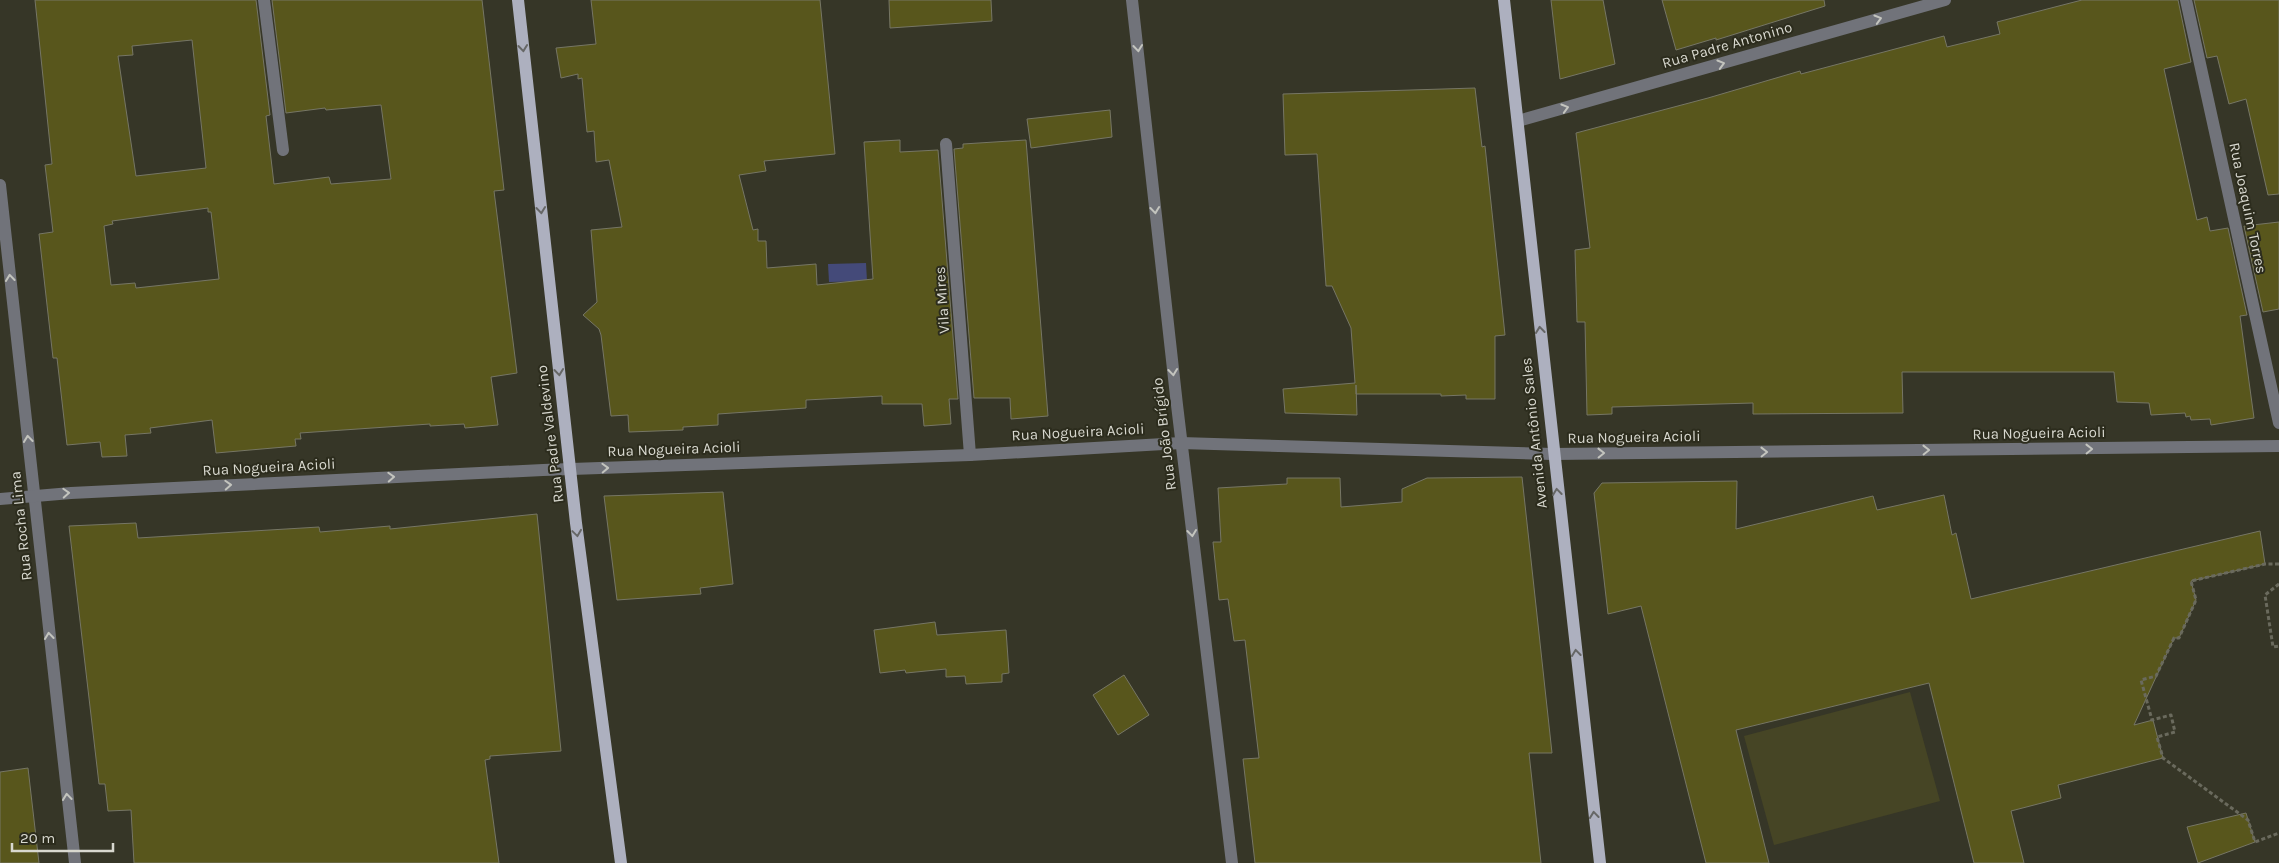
<svg xmlns="http://www.w3.org/2000/svg" width="2279" height="863" font-family="Karla,sans-serif">
<rect width="100%" height="100%" fill="#363627"/>
<!-- green -->
<polygon fill="#464525" points="1910,692 1940,801 1774,845 1744,736"/>
<!-- water -->
<polygon fill="#444a79" points="866,263 867,281 829,282 828,264"/>
<!-- building -->
<g fill="#58561c" stroke="#767665" fill-rule="evenodd">
<path d="M 35,0 L 256,0 L 270,115 L 266,116 L 274,184 L 329,177 L 331,184 L 391,179 L 381,105 L 326,110 L 325,108 L 286,113 L 272,0 L 482,0 L 504,190 L 494,191 L 517,373 L 491,377 L 498,425 L 465,428 L 464,424 L 430,426 L 430,424 L 300,433 L 301,439 L 295,439 L 296,446 L 216,453 L 212,420 L 150,428 L 151,433 L 125,435 L 127,456 L 102,457 L 100,442 L 67,445 L 57,358 L 53,358 L 39,234 L 53,232 L 45,165 L 52,164 ZM 192,40 L 206,168 L 136,176 L 118,56 L 133,55 L 132,46 ZM 208,208 L 208,212 L 211,212 L 219,279 L 136,288 L 135,283 L 111,285 L 104,226 L 113,224 L 112,221 Z"/>
<polygon points="591,0 820,0 835,154 764,161 766,171 739,175 753,230 758,229 758,241 766,241 767,268 816,264 817,285 873,279 864,142 900,140 900,152 938,150 958,399 949,399 951,424 924,426 922,404 882,404 882,396 806,400 806,408 718,414 718,425 683,427 683,430 629,432 628,415 611,416 601,335 599,329 583,315 597,302 591,230 622,227 609,160 596,162 594,131 587,132 582,78 578,79 578,74 561,78 556,48 596,44"/>
<polygon points="889,0 991,0 992,21 890,28"/>
<polygon points="1551,0 1603,0 1615,64 1560,79"/>
<polygon points="1662,0 1824,0 1825,6 1716,40 1716,38 1676,50"/>
<polygon points="2082,0 2178,0 2191,62 2164,69 2197,220 2207,217 2210,231 2228,228 2247,315 2240,316 2254,418 2211,425 2210,419 2191,420 2190,416 2186,417 2185,413 2151,415 2149,403 2117,402 2114,372 1902,372 1903,413 1753,414 1753,403 1612,407 1612,414 1587,415 1585,322 1577,322 1575,250 1590,248 1576,133 1708,98 1800,71 1801,74 1944,36 1947,47 2000,34 1997,22"/>
<polygon points="2194,0 2279,0 2279,194 2268,195 2246,99 2229,104 2217,56 2207,58"/>
<polygon points="1475,88 1482,147 1485,146 1505,335 1495,336 1495,399 1466,399 1466,395 1441,396 1441,394 1356,394 1356,385 1357,415 1285,413 1283,389 1355,383 1351,328 1332,286 1326,286 1317,154 1285,155 1283,94"/>
<polygon points="1110,110 1112,137 1031,148 1027,119"/>
<polygon points="1026,140 1048,416 1011,419 1010,398 974,398 954,149 963,148 963,144"/>
<polygon points="2279,222 2279,309 2263,312 2244,226"/>
<polygon points="1522,477 1552,753 1529,753 1541,863 1255,863 1243,759 1259,758 1245,640 1234,641 1228,599 1219,600 1213,542 1221,542 1218,488 1287,484 1287,478 1340,478 1341,507 1402,502 1402,489 1427,478"/>
<polygon points="1737,481 1736,529 1873,496 1877,510 1944,495 1952,535 1956,533 1971,599 2260,531 2265,564 2191,581 2196,600 2179,638 2174,638 2134,725 2153,720 2163,758 2058,785 2061,798 2011,811 2024,863 1974,863 1929,683 1736,730 1769,863 1706,863 1641,606 1608,614 1594,493 1602,483"/>
<polygon points="723,492 733,584 700,588 701,594 617,600 604,496"/>
<polygon points="537,514 561,751 490,756 490,759 485,760 499,863 134,863 131,810 108,811 105,784 99,784 69,526 136,523 138,538 319,527 320,532 390,526 390,529"/>
<polygon points="935,622 937,635 1006,630 1009,673 1002,674 1002,682 966,684 965,676 946,677 946,669 906,673 905,670 880,673 874,630"/>
<polygon points="1124,675 1149,715 1118,735 1093,695"/>
<polygon points="28,768 39,863 0,863 0,772"/>
<polygon points="2246,813 2255,842 2198,863 2187,827"/>
</g>
<g fill="none" stroke-linecap="round" stroke-linejoin="round">
<!-- path -->
<g stroke="#6a6a5d" stroke-width="3" stroke-dasharray="4 2.5" stroke-linecap="butt">
<polyline points="2279,564 2265,564 2191,581 2196,600 2179,638 2174,638 2156,676 2141,680 2152,720 2171,715 2175,732 2157,737 2163,758 2248,820 2255,842 2279,833"/>
<polyline points="2279,584 2265,595 2273,647 2279,646"/>
</g>
<!-- minor -->
<g stroke="#71737a" stroke-width="12">
<polyline points="264,0 283,150"/>
<polyline points="1132,0 1177,405 1232,863"/>
<polyline points="2186,0 2279,423"/>
<polyline points="1518,121 1945,0"/>
<polyline points="946,144 970,455"/>
<polyline points="0,185 75,863"/>
<polyline points="0,499 71,493 543,470 970,455 1181,443 1553,454 2279,446"/>
</g>
<!-- major -->
<g stroke="#adb0bf" stroke-width="12">
<polyline points="518,0 576,523 621,863"/>
<polyline points="1504,0 1600,863"/>
</g>
</g>
<!-- one-way arrows -->
<defs><path id="oneway-chevron" d="M-2-3.5L2.5 0L-2 3.5" fill="none" stroke-width="1.6" stroke-linecap="round" stroke-linejoin="round" transform="scale(1.25)"/></defs>
<g stroke="#c3c4be">
<use href="#oneway-chevron" transform="translate(1878 19) rotate(-16)"/>
<use href="#oneway-chevron" transform="translate(1138 48) rotate(84)"/>
<use href="#oneway-chevron" transform="translate(1721 64) rotate(-16)"/>
<use href="#oneway-chevron" transform="translate(1565 108) rotate(-16)"/>
<use href="#oneway-chevron" transform="translate(1155 210) rotate(84)"/>
<use href="#oneway-chevron" transform="translate(10 278) rotate(-96)"/>
<use href="#oneway-chevron" transform="translate(1173 372) rotate(84)"/>
<use href="#oneway-chevron" transform="translate(28 439) rotate(-96)"/>
<use href="#oneway-chevron" transform="translate(2089 449) rotate(-1)"/>
<use href="#oneway-chevron" transform="translate(1926 450) rotate(-1)"/>
<use href="#oneway-chevron" transform="translate(1764 452) rotate(-1)"/>
<use href="#oneway-chevron" transform="translate(1601 453) rotate(-1)"/>
<use href="#oneway-chevron" transform="translate(605 468) rotate(-2)"/>
<use href="#oneway-chevron" transform="translate(391 477) rotate(-3)"/>
<use href="#oneway-chevron" transform="translate(228 485) rotate(-3)"/>
<use href="#oneway-chevron" transform="translate(66 493) rotate(-3)"/>
<use href="#oneway-chevron" transform="translate(1192 533) rotate(83)"/>
<use href="#oneway-chevron" transform="translate(49 636) rotate(-96)"/>
<use href="#oneway-chevron" transform="translate(67 797) rotate(-96)"/>
</g>
<g stroke="#666766">
<use href="#oneway-chevron" transform="translate(523 48) rotate(84)"/>
<use href="#oneway-chevron" transform="translate(541 210) rotate(84)"/>
<use href="#oneway-chevron" transform="translate(1540 330) rotate(-96)"/>
<use href="#oneway-chevron" transform="translate(559 372) rotate(84)"/>
<use href="#oneway-chevron" transform="translate(1557 492) rotate(-97)"/>
<use href="#oneway-chevron" transform="translate(577 533) rotate(82)"/>
<use href="#oneway-chevron" transform="translate(1576 653) rotate(-97)"/>
<use href="#oneway-chevron" transform="translate(1594 815) rotate(-96)"/>
</g>
<g text-anchor="middle" stroke-width="4" stroke-linejoin="round" paint-order="stroke">
<!-- street labels -->
<g font-size="15" fill="#d8d8cf" stroke="#2c2c1d">
<text transform="translate(1727 45) rotate(-16)" y="5">Rua Padre Antonino</text>
<text transform="translate(2248 208) rotate(78)" y="5">Rua Joaquim Torres</text>
<text transform="translate(942 300) rotate(-94)" y="5">Vila Mires</text>
<text transform="translate(1078 432) rotate(-3)" y="5">Rua Nogueira Acioli</text>
<text transform="translate(1534 433) rotate(-96)" y="5">Avenida Antônio Sales</text>
<text transform="translate(2039 433) rotate(-1)" y="5">Rua Nogueira Acioli</text>
<text transform="translate(550 434) rotate(-97)" y="5">Rua Padre Valdevino</text>
<text transform="translate(1164 434) rotate(-97)" y="5">Rua João Brígido</text>
<text transform="translate(1634 437) rotate(-1)" y="5">Rua Nogueira Acioli</text>
<text transform="translate(674 449) rotate(-2)" y="5">Rua Nogueira Acioli</text>
<text transform="translate(269 467) rotate(-3)" y="5">Rua Nogueira Acioli</text>
<text transform="translate(21 526) rotate(-96)" y="5">Rua Rocha Lima</text>
</g>
</g>
<!-- scale -->
<path d="M12 843v8h101v-8" fill="none" stroke="#d8d8cf" stroke-width="2.5"/>
<text x="20" y="843" font-size="15" fill="#d8d8cf" stroke="#2c2c1d" stroke-width="4" paint-order="stroke">20 m</text>
</svg>
